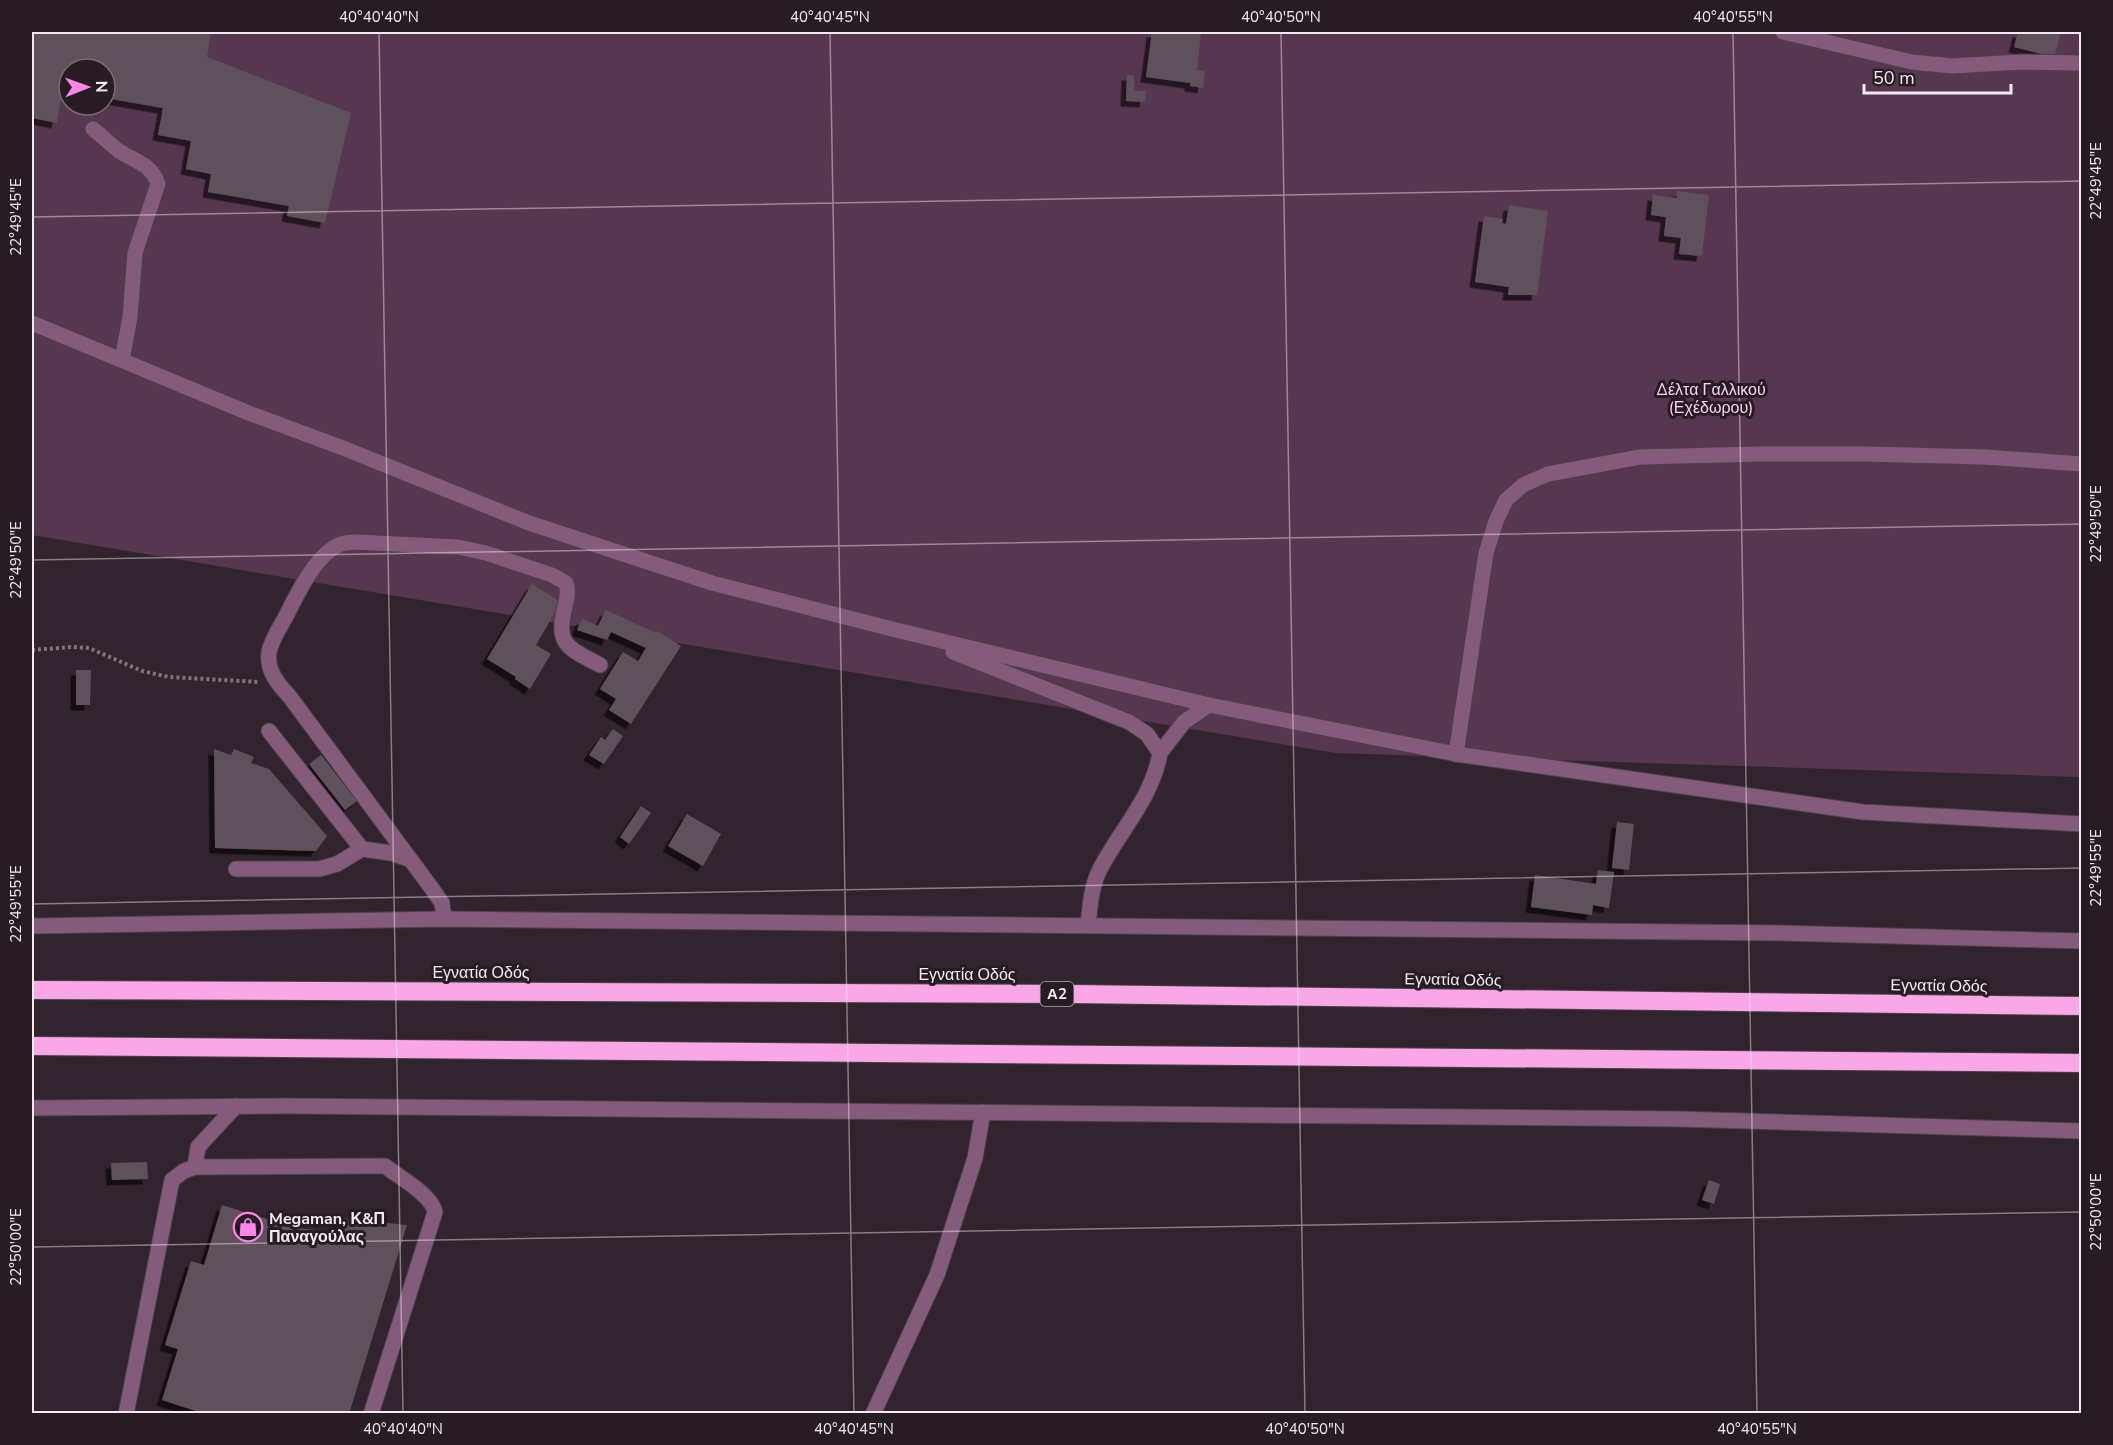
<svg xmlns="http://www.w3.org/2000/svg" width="2113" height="1445" font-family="'Nunito Sans',sans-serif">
<defs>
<filter id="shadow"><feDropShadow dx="-5.5" dy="5.5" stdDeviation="0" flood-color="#0009"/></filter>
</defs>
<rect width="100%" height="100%" fill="#31242e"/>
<!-- green -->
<path fill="#573650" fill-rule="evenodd" d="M 32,32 L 2081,32 L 2081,777 L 1335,753 L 32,535 ZM 69,69 L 105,69 L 105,105 L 69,105 Z"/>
<!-- building -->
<g fill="#5f515c" filter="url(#shadow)">
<polygon points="32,32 211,32 207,57 351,113 325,223 287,216 289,206 208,192 211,174 186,169 191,141 158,135 163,108 105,98 105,69 69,69 69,92 62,91 57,123 32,118"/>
<polygon points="1152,32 1201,32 1197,70 1205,71 1203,88 1190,86 1190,83 1146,77"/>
<polygon points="2018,32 2061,32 2054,57 2014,47"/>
<polygon points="1127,75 1134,75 1134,91 1146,91 1145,102 1126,101"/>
<polygon points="1677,191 1709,195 1702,256 1679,254 1681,238 1664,236 1666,217 1651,215 1653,195 1677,198"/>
<polygon points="1509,205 1548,211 1537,295 1508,295 1509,287 1475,282 1484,216 1503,219 1502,223 1506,224"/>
<polygon points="532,584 561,602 536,645 551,654 530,689 515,679 516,677 487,659"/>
<polygon points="606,610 656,633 657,631 681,646 631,724 609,710 616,699 600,689 623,652 638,661 646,648 611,632 607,640 577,630 582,619 598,626"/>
<polygon points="76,670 91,670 90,705 76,705"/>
<polygon points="613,729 623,736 604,764 589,755 601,737 605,740"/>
<polygon points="214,749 231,755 234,749 254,757 251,763 269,769 327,836 316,851 215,848"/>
<polygon points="321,755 357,801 345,810 309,764"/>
<polygon points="641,806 651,813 629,844 620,837"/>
<polygon points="687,814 721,834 703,866 668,846"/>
<polygon points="1617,822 1634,824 1629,870 1612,868"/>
<polygon points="1598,870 1614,872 1609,908 1593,905 1592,915 1531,907 1535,875 1596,884"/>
<polygon points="147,1162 148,1179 112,1180 111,1163"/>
<polygon points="1709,1180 1720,1184 1714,1204 1702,1200"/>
<polygon points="222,1205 296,1228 335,1232 339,1218 407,1225 349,1414 205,1414 162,1400 178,1349 165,1345 191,1261 204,1265"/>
</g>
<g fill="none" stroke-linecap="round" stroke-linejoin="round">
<!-- minor casing -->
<g stroke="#4c4049" stroke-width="17">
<g id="minor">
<polyline points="1783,32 1912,62 1952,66 2020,62 2082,63"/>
<path d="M 93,129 C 102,136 110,144 119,151 C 134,161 152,164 158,184 L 135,253 L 130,317 L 122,360"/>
<polyline points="32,323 251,414 343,448 529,523 712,583 896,630 1209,705 1456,754 1863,812 2082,824"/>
<path d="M 953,652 L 1129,722 L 1147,734 L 1160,753 C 1152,799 1120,830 1099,871 C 1091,888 1090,907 1088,925"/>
<polyline points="269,731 362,849"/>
<polyline points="1160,753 1184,722 1209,705"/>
<polyline points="1456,754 1486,553 1496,521 1506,500 1523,485 1548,474 1640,457 1760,454 1865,454 1985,457 2082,464"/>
<polyline points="236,869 319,869 337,864 362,849 391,853 411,860"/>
<path d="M 444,919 L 442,903 L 433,890 L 290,697 C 279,685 266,671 269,652 C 271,641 279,629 285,618 C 297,595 315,554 341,544 C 345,543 350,542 355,542 L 458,547 L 486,553 L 552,575 L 566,583 C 569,594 566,601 564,611 C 555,647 573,650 600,665"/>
<polyline points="32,926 444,919 1779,933 2082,941"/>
<polyline points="32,1108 286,1106 1679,1119 2082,1131"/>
<polyline points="195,1167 198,1147 236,1106"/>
<path d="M 126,1414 L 172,1180 L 184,1171 L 195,1167 L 378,1166 L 385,1166 C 399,1177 432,1195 435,1212 L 371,1414"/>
<polyline points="873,1414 937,1275 975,1158 983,1112"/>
</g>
</g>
<!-- highway casing -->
<g stroke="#4c4049" stroke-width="20">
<g id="highway">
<polyline points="32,990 1072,994 2082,1006"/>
<polyline points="32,1046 2082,1063"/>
</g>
</g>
<!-- path -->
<polyline stroke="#80747d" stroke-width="4" stroke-dasharray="3 3" stroke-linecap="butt" points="32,650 72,647 89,648 142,671 169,677 259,682"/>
<!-- minor -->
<use href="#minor" stroke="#855b7b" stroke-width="15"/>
<!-- highway -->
<use href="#highway" stroke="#faa7e8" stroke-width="18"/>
</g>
<!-- ticks -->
<path fill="none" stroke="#f3eaf1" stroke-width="1.5" stroke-opacity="0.45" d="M 379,32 L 403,1414M 830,32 L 854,1414M 1281,32 L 1305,1414M 1733,32 L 1757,1414M 32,217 L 2082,181M 32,560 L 2082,524M 32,904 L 2082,868M 32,1247 L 2082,1212"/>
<!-- icons -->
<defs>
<g id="shop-ring" transform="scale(1.5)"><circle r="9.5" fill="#271b24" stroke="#fb86e5" stroke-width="1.5"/><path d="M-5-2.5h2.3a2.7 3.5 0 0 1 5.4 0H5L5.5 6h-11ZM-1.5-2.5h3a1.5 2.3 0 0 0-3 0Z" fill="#fb86e5"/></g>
</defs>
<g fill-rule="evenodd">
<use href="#shop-ring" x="248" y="1227"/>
</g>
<g text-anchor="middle" stroke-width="6" stroke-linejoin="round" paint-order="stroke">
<!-- shield labels -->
<rect fill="#271b24" stroke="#b6acb4" stroke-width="1.5" x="1040.5" y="982" width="33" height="24" rx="4.5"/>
<g font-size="15" font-weight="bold" fill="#f3eaf1">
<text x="1057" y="999">Α2</text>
</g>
<!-- park labels -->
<g font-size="16" fill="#f6d4ed" stroke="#271b24">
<text x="1711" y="395">Δέλτα Γαλλικού<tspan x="1711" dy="18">(Εχέδωρου)</tspan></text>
</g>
<!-- street labels -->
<g font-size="16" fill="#f3eaf1" stroke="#271b24">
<text x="481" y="978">Εγνατία Οδός</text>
<text x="967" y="980">Εγνατία Οδός</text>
<text transform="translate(1453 979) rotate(1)" y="6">Εγνατία Οδός</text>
<text transform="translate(1939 985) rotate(1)" y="6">Εγνατία Οδός</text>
</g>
<!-- poi labels -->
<g font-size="16" font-weight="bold" fill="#f3eaf1" stroke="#271b24" text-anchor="start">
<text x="269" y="1224">Megaman, Κ&amp;Π<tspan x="269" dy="18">Παναγούλας</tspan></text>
</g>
</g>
<!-- border -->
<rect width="2113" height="1445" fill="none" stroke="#271b24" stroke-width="66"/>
<!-- north arrow -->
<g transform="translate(87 87) rotate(89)"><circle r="28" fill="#271b24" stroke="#796e76" stroke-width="1.5"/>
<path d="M0-4.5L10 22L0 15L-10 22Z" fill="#fb86e5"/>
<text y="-9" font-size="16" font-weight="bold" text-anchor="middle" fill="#f3eaf1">N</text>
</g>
<!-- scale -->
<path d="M1864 84v9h147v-9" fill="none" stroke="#f3eaf1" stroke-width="3"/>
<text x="1873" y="84" font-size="18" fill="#f3eaf1" stroke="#271b24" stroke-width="4.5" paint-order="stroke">50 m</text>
<rect x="33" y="33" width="2047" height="1379" fill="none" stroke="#f3eaf1" stroke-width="2"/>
<g font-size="15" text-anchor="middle" fill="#f3eaf1">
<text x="379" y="22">40°40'40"N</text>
<text x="830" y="22">40°40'45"N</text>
<text x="1281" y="22">40°40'50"N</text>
<text x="1733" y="22">40°40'55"N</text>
<text transform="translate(2096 181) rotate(-90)" y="5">22°49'45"E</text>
<text transform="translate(16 217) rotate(-90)" y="5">22°49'45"E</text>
<text transform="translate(2096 524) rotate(-90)" y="5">22°49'50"E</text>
<text transform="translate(16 560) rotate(-90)" y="5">22°49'50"E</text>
<text transform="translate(2096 868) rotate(-90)" y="5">22°49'55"E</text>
<text transform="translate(16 904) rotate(-90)" y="5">22°49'55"E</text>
<text transform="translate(2096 1212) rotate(-90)" y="5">22°50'00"E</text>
<text transform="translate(16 1247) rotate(-90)" y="5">22°50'00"E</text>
<text x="403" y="1434">40°40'40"N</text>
<text x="854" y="1434">40°40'45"N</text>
<text x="1305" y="1434">40°40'50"N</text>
<text x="1757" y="1434">40°40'55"N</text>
</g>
</svg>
